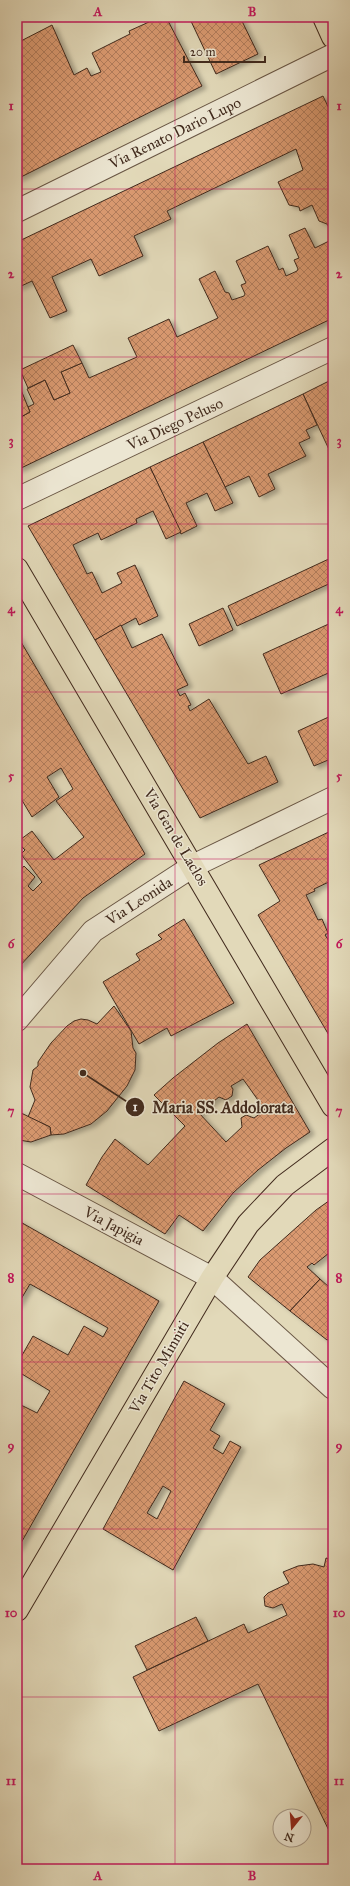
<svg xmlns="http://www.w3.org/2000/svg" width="350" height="1886" font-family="'IM FELL Great Primer',serif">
<defs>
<pattern id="building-cross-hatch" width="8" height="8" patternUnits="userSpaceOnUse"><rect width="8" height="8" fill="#d99970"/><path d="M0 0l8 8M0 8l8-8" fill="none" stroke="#b27d5b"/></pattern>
<filter id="shadow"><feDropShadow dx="4.5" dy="2.5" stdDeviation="2" flood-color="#0004"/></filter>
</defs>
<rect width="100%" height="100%" fill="#e2d9b9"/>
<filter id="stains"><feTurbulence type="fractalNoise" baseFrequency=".005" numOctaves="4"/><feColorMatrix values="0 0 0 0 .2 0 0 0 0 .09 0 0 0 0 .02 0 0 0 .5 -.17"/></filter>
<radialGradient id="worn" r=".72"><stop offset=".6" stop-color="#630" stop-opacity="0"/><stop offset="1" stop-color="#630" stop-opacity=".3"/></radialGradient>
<!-- building -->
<g fill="url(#building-cross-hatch)" stroke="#412a1d" fill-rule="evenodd" filter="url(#shadow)">
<polygon points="160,17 166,17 202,86 17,179 17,43 52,25 74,75 87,68 91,76 101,72 92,53 130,34 129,31"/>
<polygon points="189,17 240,17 258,54 216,74"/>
<polygon points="323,96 333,117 333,234 327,224 319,221 312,205 300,211 299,207 289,205 278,182 303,170 296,149 167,211 171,219 134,236 143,256 99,276 91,259 52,277 67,311 50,318 32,281 17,288 17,242"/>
<polygon points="305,228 315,248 333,239 333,318 17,470 17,419 30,412 28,407 34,404 27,389 45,380 54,400 70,393 61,372 82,363 89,378 137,357 128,338 169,319 177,337 218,318 199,279 215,271 225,292 229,293 232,300 244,296 245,294 241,285 246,283 236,261 268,246 279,270 283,268 286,276 297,271 298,269 294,260 299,258 289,235"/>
<polygon points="73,345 82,363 61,372 70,393 54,400 45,380 28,388 20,370"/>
<polygon points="333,379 333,458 303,394"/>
<polygon points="17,380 30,412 17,419"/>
<polygon points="303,394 317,425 306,430 310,438 299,443 306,456 268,474 275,489 259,497 249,476 225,487 203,442"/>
<polygon points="203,442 233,503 215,511 207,493 186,503 197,526 181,534 150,467"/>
<polygon points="150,467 181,532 166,539 153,511 136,519 137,523 101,540 98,533 73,545 87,574 92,572 102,593 122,583 117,573 135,565 158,616 139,625 136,618 95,640 28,526"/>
<polygon points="333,557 333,582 237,626 228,606"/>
<polygon points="223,608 233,630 199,646 189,624"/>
<polygon points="333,622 333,671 281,694 263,654"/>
<polygon points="121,625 132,648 162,634 188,685 177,690 180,696 185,693 191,705 188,706 190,711 209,699 248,764 266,756 278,782 200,818 95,640"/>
<polygon points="17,635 145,854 83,898 17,969 17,874 24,866 35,877 28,886 33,891 42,882 21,854 25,850 17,842 32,831 54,860 84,837 56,801 73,789 61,768 47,777 59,797 32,817 17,792"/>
<polygon points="333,715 333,758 314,766 298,731"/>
<polygon points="333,830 333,880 314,889 315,891 306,895 318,920 322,919 328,933 325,935 333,947 333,1042 258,915 280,901 259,865"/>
<polygon points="184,919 234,1003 171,1036 167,1028 139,1044 103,982 140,960 136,954 162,939 158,935"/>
<polygon points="114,1006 131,1031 133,1048 136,1053 135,1070 127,1086 107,1111 91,1124 64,1134 51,1135 50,1127 28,1117 35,1100 30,1087 33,1070 38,1066 38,1062 51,1043 67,1026 74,1021 81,1019 88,1020 97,1024"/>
<path d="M 247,1024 L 310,1132 L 286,1148 L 258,1170 L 233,1193 L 203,1231 L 179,1215 L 165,1234 L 86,1185 L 102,1157 L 115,1139 L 148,1165 L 185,1126 L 154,1095 L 173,1078 L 218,1043 ZM 243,1079 L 265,1110 L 254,1118 L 246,1115 L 241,1118 L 242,1127 L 226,1142 L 199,1113 L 219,1097 L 226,1100 L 232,1096 L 233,1089 L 231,1086 Z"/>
<polygon points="17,1111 50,1127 51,1135 31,1142 19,1140 17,1138"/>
<polygon points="333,1198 333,1247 328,1251 329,1253 314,1265 312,1263 307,1267 320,1279 290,1311 248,1277 260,1260 316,1210"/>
<polygon points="17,1220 159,1301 17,1550 17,1403 37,1413 50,1391 17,1371 17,1364 33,1336 68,1355 84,1326 103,1337 108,1328 30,1284 17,1306"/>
<polygon points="320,1279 329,1287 333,1284 333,1337 327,1340 290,1311"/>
<path d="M 184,1381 L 225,1404 L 210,1430 L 220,1436 L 213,1448 L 223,1454 L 230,1441 L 241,1447 L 173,1570 L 103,1529 ZM 163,1486 L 171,1491 L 157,1519 L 147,1513 Z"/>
<polygon points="326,1558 333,1560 333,1839 258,1684 159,1731 133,1677 244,1624 248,1633 287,1615 282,1604 273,1608 265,1606 264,1597 268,1593 289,1583 283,1572 298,1566 313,1564 324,1567"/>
<polygon points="196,1617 208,1641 147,1670 135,1646"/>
</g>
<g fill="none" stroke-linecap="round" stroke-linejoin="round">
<!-- minor casing -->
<g stroke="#695644" stroke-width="24">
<g id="minor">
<polyline points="17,211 333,55"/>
<polyline points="17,499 333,348"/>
<polyline points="17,1020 93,931 193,866 333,798"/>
<polyline points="17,1174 212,1278 333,1388"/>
</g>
</g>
<!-- major casing -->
<g stroke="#412a1d" stroke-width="24">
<g id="major">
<polyline points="324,17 333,37"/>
<polyline points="17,569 333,1106"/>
<polyline points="17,1610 212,1278 248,1224 285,1185 333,1149"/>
</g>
</g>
<!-- minor -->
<use href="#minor" stroke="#ece6d2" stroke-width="22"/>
<!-- major -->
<use href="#major" stroke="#e2d9b9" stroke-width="22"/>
</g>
<!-- grid -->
<path fill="none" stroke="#c2185b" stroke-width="1" stroke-opacity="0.55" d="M 175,17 L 175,1869M 17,189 L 333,189M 17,357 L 333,357M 17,524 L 333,524M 17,692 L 333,692M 17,859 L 333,859M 17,1027 L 333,1027M 17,1194 L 333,1194M 17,1362 L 333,1362M 17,1529 L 333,1529M 17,1697 L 333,1697"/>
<g text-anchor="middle" stroke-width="3" stroke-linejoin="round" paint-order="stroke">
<!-- street labels -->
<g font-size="15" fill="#412a1d" stroke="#ece6d2">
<text transform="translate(175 133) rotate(-26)" y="5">Via Renato Dario Lupo</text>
<text transform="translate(175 424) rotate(-25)" y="5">Via Diego Peluso</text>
<text transform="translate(176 837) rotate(59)" y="5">Via Gen de Laclos</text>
<text transform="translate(139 901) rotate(-33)" y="5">Via Leonida</text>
<text transform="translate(114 1226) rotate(28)" y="5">Via Japigia</text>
<text transform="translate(159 1367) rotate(-60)" y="5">Via Tito Minniti</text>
</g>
</g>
<!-- callouts -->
<path fill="none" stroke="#412a1d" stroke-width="1.5" d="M83 1073L135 1107"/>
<g fill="#412a1d" stroke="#ece6d2" stroke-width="1.5">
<circle cx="83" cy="1073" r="4"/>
<circle cx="135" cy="1107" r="10"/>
</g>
<g font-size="12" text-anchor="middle" font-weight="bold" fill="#fff">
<text x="135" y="1111">1</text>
</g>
<g font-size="16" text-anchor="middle" font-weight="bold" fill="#412a1d" stroke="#ece6d2" stroke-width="3" stroke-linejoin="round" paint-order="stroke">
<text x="223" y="1113">Maria SS. Addolorata</text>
</g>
<!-- margin -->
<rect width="350" height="1886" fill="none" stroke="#e2d9b9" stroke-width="44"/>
<!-- north arrow -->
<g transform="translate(292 1828) rotate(197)"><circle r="19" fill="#ece6d2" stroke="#a89b8a"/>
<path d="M0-3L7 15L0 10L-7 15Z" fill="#8f2418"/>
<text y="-6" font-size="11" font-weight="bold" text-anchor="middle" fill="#412a1d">N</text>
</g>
<!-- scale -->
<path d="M184 56v6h81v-6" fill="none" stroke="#412a1d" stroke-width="2"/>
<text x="190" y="56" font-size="12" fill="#412a1d" stroke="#ece6d2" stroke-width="3" paint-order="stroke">20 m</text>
<rect x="22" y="22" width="306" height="1842" fill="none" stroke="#c2185b" stroke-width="1.5"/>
<g font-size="13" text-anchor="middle" font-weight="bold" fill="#c2185b">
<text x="98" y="16">A</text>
<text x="252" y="16">B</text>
<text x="11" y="110">1</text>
<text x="339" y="110">1</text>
<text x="11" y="278">2</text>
<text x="339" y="278">2</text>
<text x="11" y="445">3</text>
<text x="339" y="445">3</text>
<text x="11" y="613">4</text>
<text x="339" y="613">4</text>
<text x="11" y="780">5</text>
<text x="339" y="780">5</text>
<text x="11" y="948">6</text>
<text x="339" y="948">6</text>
<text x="11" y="1115">7</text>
<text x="339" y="1115">7</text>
<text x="11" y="1282">8</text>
<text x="339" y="1282">8</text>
<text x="11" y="1450">9</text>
<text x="339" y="1450">9</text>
<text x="11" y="1617">10</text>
<text x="339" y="1617">10</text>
<text x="11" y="1785">11</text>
<text x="339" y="1785">11</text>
<text x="98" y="1880">A</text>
<text x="252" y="1880">B</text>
</g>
<rect width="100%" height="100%" filter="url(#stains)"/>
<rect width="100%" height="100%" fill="url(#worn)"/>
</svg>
